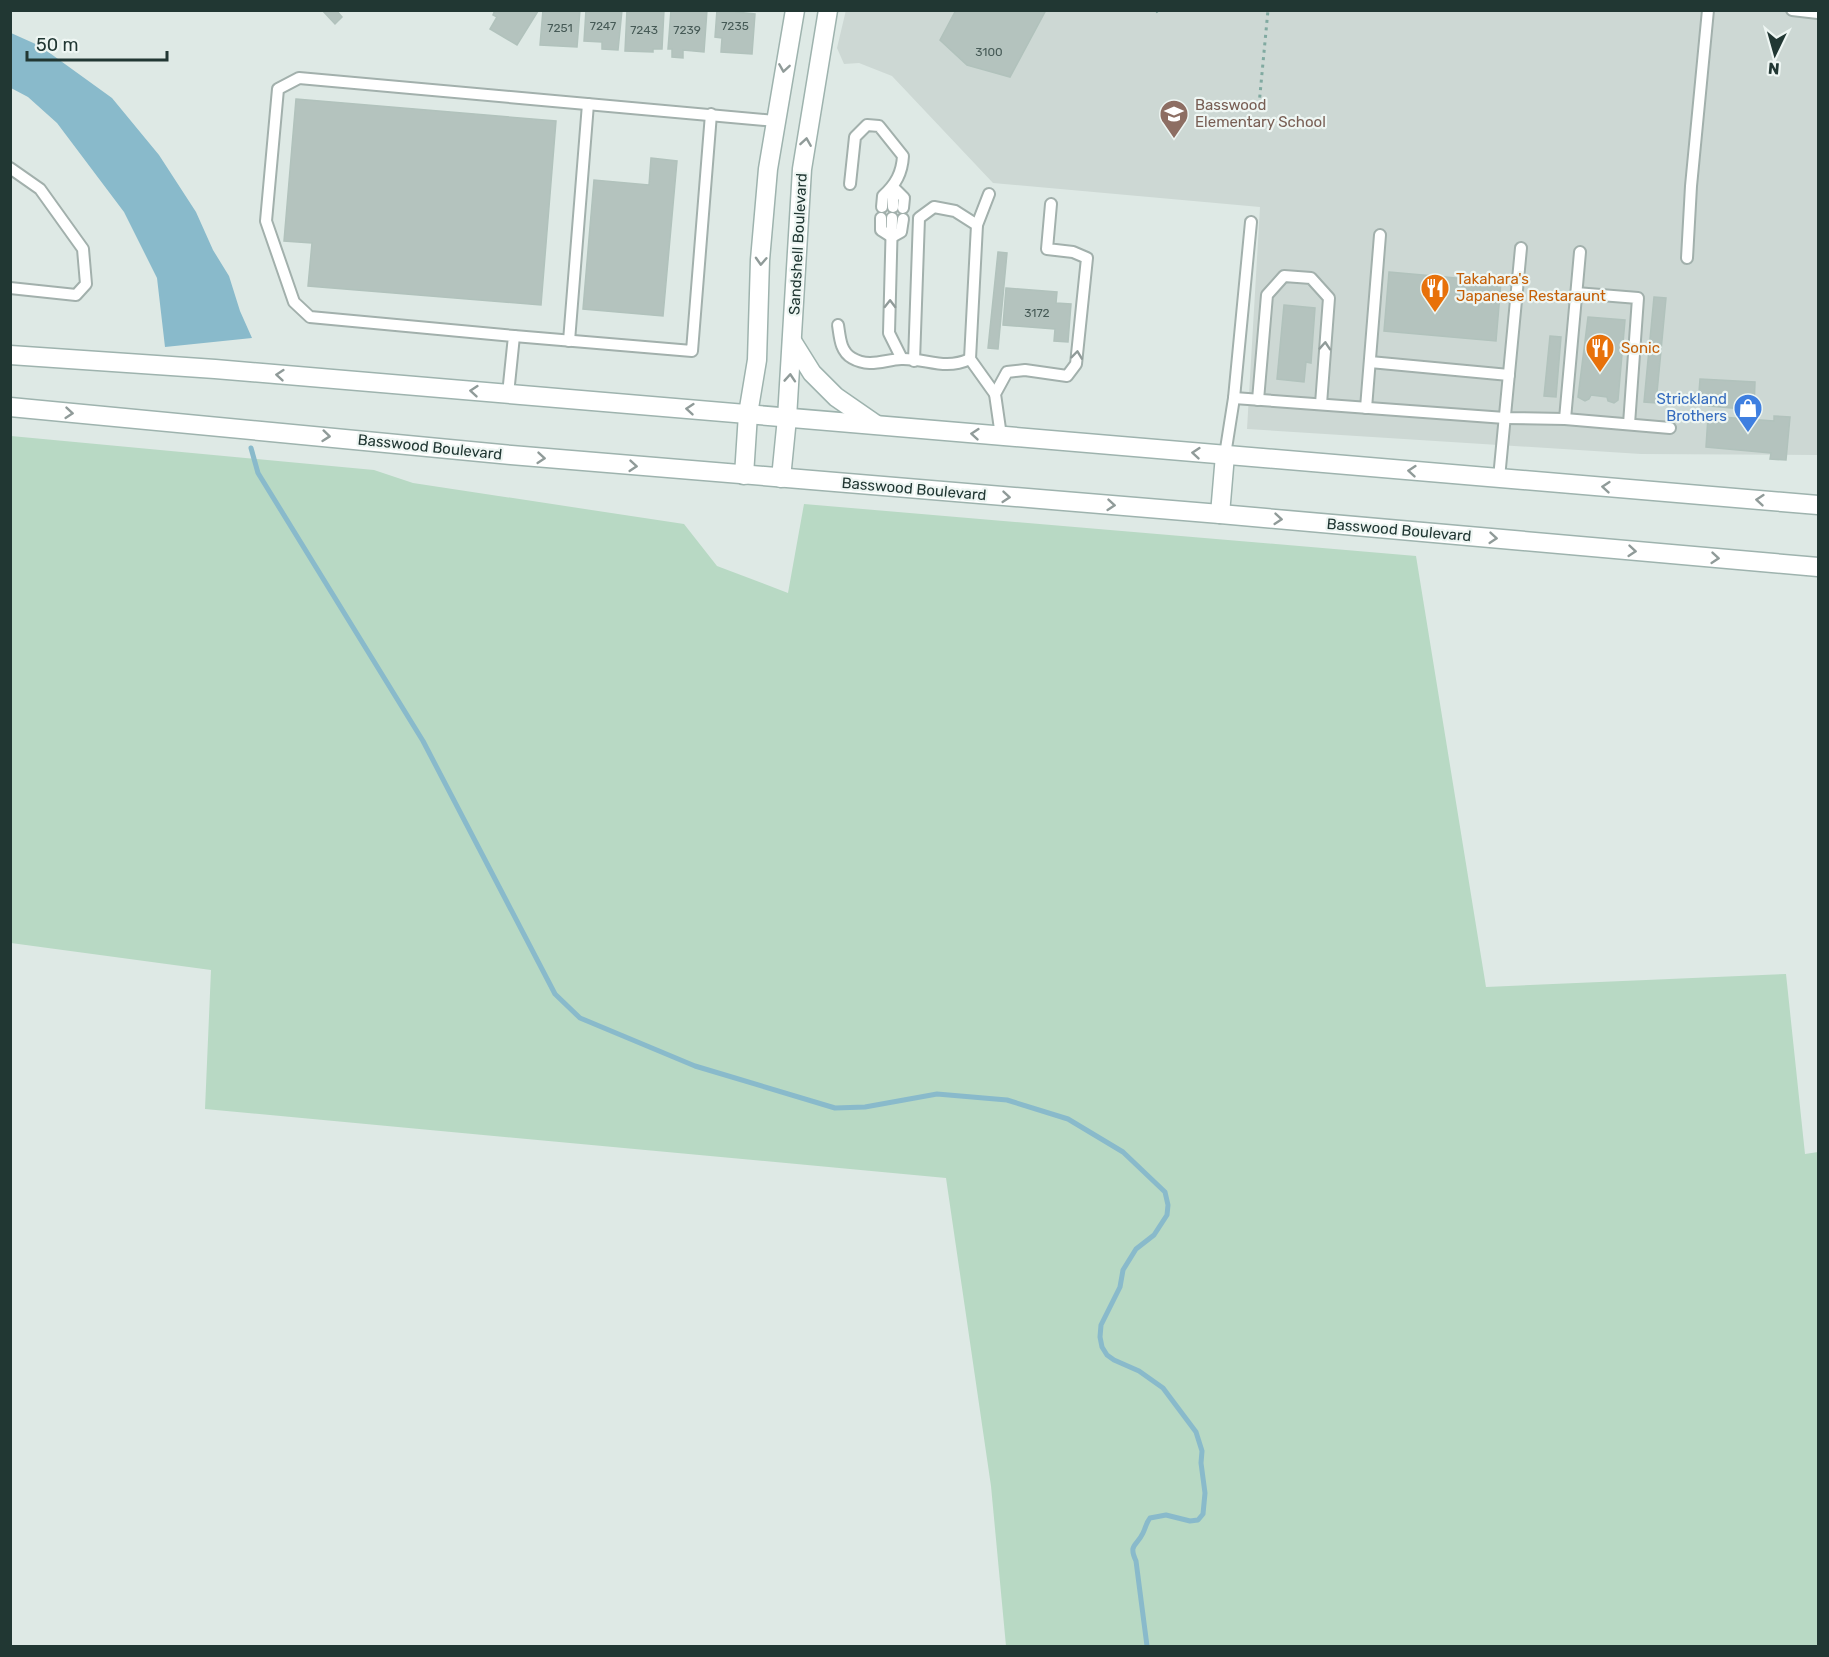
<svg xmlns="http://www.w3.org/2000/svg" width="1829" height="1657" font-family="Rubik,sans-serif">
<rect width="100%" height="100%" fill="#dee9e5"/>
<!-- built -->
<polygon fill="#cdd8d4" points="846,10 1818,11 1818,455 1641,454 1247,429 1260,207 993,183 892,76 859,63 844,64 837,48"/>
<!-- green -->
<polygon fill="#b8d9c4" points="11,436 374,470 413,483 684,524 717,566 788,593 804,504 1416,556 1486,987 1786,974 1805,1154 1818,1152 1818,1646 1006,1646 991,1486 946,1178 205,1109 211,970 11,943"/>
<!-- water -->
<polygon fill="#89bacb" points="11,33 40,46 112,98 159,155 196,212 213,250 229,276 240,311 252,338 165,347 157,278 124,212 57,123 28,97 11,88"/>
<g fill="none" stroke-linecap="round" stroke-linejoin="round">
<!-- stream -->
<path stroke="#89bacb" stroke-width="5" d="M 251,448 L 258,473 L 423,741 L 555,994 L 580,1018 L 695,1066 L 835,1108 L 865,1107 L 937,1094 L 1007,1100 L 1068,1119 L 1123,1152 L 1165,1192 L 1168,1205 L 1167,1215 L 1154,1235 L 1136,1249 L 1123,1270 L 1120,1287 L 1101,1325 L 1100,1337 L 1102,1347 L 1107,1355 L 1114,1360 L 1139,1371 L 1163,1388 L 1196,1432 L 1202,1451 L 1201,1463 L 1205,1493 L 1203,1514 L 1198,1520 L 1190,1521 L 1166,1515 L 1150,1518 C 1146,1523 1146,1527 1143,1533 C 1137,1546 1128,1544 1136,1561 L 1147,1646"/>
</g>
<!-- building -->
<g fill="#b4c3be" stroke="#b1c2bc" stroke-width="1.5">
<polygon points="322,10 336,10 342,17 335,24"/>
<polygon points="495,10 537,10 538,11 517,45 490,29 497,17 493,15"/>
<polygon points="543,10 580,10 577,47 540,45"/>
<polygon points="586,10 622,10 618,50 602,49 602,42 584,41"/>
<polygon points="627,10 664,10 662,49 653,49 653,52 625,51"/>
<polygon points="671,10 707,10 704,52 683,50 683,58 672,57 672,49 668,49"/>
<polygon points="717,10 736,10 736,12 755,14 752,54 721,52 722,38 715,37"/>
<polygon points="956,10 1046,10 1010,77 967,65 940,40"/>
<polygon points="296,99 556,121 541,305 308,286 312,243 284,241"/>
<polygon points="651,158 677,161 663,316 583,309 594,180 649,185"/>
<polygon points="998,252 1007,253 998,349 988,348"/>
<polygon points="1389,272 1501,282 1496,341 1384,331"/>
<polygon points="1006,288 1057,292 1056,303 1071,304 1068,342 1054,341 1055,329 1003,325"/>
<polygon points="1654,297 1666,298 1656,403 1644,402"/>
<polygon points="1284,305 1315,308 1311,363 1306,362 1304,382 1277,379"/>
<polygon points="1588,317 1625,320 1618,400 1614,403 1608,401 1607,397 1591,395 1589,399 1585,401 1578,397"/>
<polygon points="1550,336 1561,337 1556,397 1544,396"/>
<polygon points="1700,379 1755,382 1754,410 1698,405"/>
<polygon points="1708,416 1774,421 1774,416 1790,417 1786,460 1770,459 1771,453 1706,447"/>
</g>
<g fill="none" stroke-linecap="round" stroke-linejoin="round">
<!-- lane casing -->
<g stroke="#a2b0ac" stroke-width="14">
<g id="lane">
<polyline points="1792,10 1818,13"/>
<polyline points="10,168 40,189 83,249 86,284 76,295 10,288"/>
<path d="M 850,184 L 855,137 L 867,125 L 879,126 L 903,156 C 902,173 896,184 883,196 L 882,207"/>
<polyline points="893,187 904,198 903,208"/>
<polyline points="989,194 977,225 970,359 995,394"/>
<polyline points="893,207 893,187"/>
<polyline points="881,218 881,230 892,237"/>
<polyline points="892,218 889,333 902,359"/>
<polyline points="892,237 901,232 903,219"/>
<polyline points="1687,258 1691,186 1708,10"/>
<polyline points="1576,293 1638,298 1629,424"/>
<path d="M 838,325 C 840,337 840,351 852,358 C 869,368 884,360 901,359 C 927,358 943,371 970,359"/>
<polyline points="514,336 692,351 711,114"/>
<polyline points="569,341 588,104"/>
<polyline points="914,361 919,218 934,207 955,211 977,225"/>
<polyline points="1370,362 1509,375"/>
<polyline points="508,394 514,336 310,317 294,302 266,221 278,89 299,78 775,121"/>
<polyline points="1234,398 1505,418 1565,419 1670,428"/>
<polyline points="1258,400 1267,295 1284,276 1311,278 1329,298 1321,404"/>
<polyline points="1366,408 1380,235"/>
<polyline points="1565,419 1580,252"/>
<polyline points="1001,436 995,394 1007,372 1025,370 1067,376 1076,364 1087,258 1073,252 1047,249 1051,204"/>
<polyline points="1225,455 1234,398 1251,222"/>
<polyline points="1499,478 1521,248"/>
</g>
</g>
<!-- secondary casing -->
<g stroke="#9eb3ae" stroke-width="21">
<g id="secondary">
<polyline points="792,341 812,373 836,397 875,424"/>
<polyline points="10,355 215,369 1818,505"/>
<polyline points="10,407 511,455 1220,514 1818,567"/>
<polyline points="744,475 748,414 757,360 760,260 768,169 795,10"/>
<polyline points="781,478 787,418 802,169 828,10"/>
<polyline points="1220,514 1225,455"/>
</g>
</g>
<!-- path -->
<g stroke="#81aaa1" stroke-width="3" stroke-dasharray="3 4.5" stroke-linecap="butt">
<polyline points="1156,10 1160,15"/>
<polyline points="1259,105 1268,10"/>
</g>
<!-- lane -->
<use href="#lane" stroke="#fff" stroke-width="10"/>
<!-- secondary -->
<use href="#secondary" stroke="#fff" stroke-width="18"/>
</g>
<!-- one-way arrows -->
<defs><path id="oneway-chevron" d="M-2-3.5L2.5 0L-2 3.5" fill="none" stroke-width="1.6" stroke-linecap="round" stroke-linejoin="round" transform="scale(1.5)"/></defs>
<g stroke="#909b99">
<use href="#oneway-chevron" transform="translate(784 68) rotate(99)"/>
<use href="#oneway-chevron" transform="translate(806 142) rotate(-81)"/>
<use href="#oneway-chevron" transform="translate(761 261) rotate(93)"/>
<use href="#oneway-chevron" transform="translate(890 304) rotate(-89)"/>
<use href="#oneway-chevron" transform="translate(1325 346) rotate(-86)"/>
<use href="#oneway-chevron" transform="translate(1077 355) rotate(-83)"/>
<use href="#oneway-chevron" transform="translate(280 375) rotate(-175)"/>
<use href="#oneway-chevron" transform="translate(790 378) rotate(-86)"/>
<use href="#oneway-chevron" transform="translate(474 391) rotate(-175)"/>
<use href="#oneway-chevron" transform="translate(690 409) rotate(-175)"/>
<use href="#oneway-chevron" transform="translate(69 413) rotate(5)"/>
<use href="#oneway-chevron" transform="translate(975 434) rotate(-175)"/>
<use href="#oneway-chevron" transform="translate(326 436) rotate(6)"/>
<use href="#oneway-chevron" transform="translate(1196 453) rotate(-175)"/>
<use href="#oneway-chevron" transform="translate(541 458) rotate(5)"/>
<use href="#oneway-chevron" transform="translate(633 466) rotate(5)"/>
<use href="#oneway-chevron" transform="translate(1412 471) rotate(-175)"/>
<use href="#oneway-chevron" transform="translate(1606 487) rotate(-175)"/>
<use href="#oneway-chevron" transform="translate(1006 497) rotate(5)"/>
<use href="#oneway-chevron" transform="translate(1760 500) rotate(-175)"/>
<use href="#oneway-chevron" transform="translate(1111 505) rotate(5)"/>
<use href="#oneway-chevron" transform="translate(1278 519) rotate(5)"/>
<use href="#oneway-chevron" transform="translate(1493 538) rotate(5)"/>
<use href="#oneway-chevron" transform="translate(1632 551) rotate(5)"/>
<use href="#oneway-chevron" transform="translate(1715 558) rotate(5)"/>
</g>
<!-- icons -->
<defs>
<g id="school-pin" transform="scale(1.5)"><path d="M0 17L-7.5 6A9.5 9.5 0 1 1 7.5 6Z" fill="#8d6e63" stroke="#eef6f3"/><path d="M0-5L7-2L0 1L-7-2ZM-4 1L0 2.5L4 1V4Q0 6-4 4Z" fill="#fff"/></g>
<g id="restaurant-pin" transform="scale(1.5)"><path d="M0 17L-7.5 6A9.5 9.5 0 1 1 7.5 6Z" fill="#e8710a" stroke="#eef6f3"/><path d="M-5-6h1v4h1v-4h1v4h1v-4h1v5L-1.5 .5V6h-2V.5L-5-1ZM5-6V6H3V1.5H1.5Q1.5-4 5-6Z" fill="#fff"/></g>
<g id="shop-pin" transform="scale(1.5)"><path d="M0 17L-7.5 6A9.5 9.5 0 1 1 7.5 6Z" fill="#3f7fe0" stroke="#eef6f3"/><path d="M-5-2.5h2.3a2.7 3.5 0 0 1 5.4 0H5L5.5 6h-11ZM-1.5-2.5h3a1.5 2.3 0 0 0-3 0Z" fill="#fff"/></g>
</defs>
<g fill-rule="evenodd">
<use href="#school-pin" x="1174" y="114"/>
<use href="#restaurant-pin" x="1435" y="288"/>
<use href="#restaurant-pin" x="1600" y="348"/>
<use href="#shop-pin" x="1748" y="408"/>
</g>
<g text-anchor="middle" stroke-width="4.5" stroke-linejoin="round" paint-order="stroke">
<!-- number labels -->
<g font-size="12" fill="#465a56">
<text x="603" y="30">7247</text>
<text x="735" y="30">7235</text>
<text x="560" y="32">7251</text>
<text x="644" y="34">7243</text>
<text x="687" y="34">7239</text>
<text x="989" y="56">3100</text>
<text x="1037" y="317">3172</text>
</g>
<!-- education labels -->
<g font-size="15" fill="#785e54" stroke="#eef6f3" text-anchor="start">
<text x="1195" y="110">Basswood<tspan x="1195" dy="17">Elementary School</tspan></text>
</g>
<!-- street labels -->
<g font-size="15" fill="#213733" stroke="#eef6f3">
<text transform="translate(798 244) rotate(-87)" y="5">Sandshell Boulevard</text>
<text transform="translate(430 447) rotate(6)" y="5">Basswood Boulevard</text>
<text transform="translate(914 489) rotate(5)" y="5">Basswood Boulevard</text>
<text transform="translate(1399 530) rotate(5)" y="5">Basswood Boulevard</text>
</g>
<!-- food labels -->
<g font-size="15" fill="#c56008" stroke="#eef6f3" text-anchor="start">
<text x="1456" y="284">Takahara's<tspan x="1456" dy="17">Japanese Restaraunt</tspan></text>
<text x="1621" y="353">Sonic</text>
</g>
<!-- shop labels -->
<g font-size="15" fill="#366cbe" stroke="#eef6f3" text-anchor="end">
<text x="1727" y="404">Strickland<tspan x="1727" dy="17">Brothers</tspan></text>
</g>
</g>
<!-- border -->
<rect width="1829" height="1657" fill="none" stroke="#213733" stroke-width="24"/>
<!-- north arrow -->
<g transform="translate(1775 54) rotate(185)" stroke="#eef6f3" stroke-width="4.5" paint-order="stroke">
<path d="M0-4.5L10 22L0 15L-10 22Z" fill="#213733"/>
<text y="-9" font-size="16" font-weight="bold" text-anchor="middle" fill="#213733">N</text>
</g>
<!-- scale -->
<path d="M27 51v9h140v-9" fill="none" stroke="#213733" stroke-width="3"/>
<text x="36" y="51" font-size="18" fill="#213733" stroke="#eef6f3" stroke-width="4.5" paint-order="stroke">50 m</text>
</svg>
